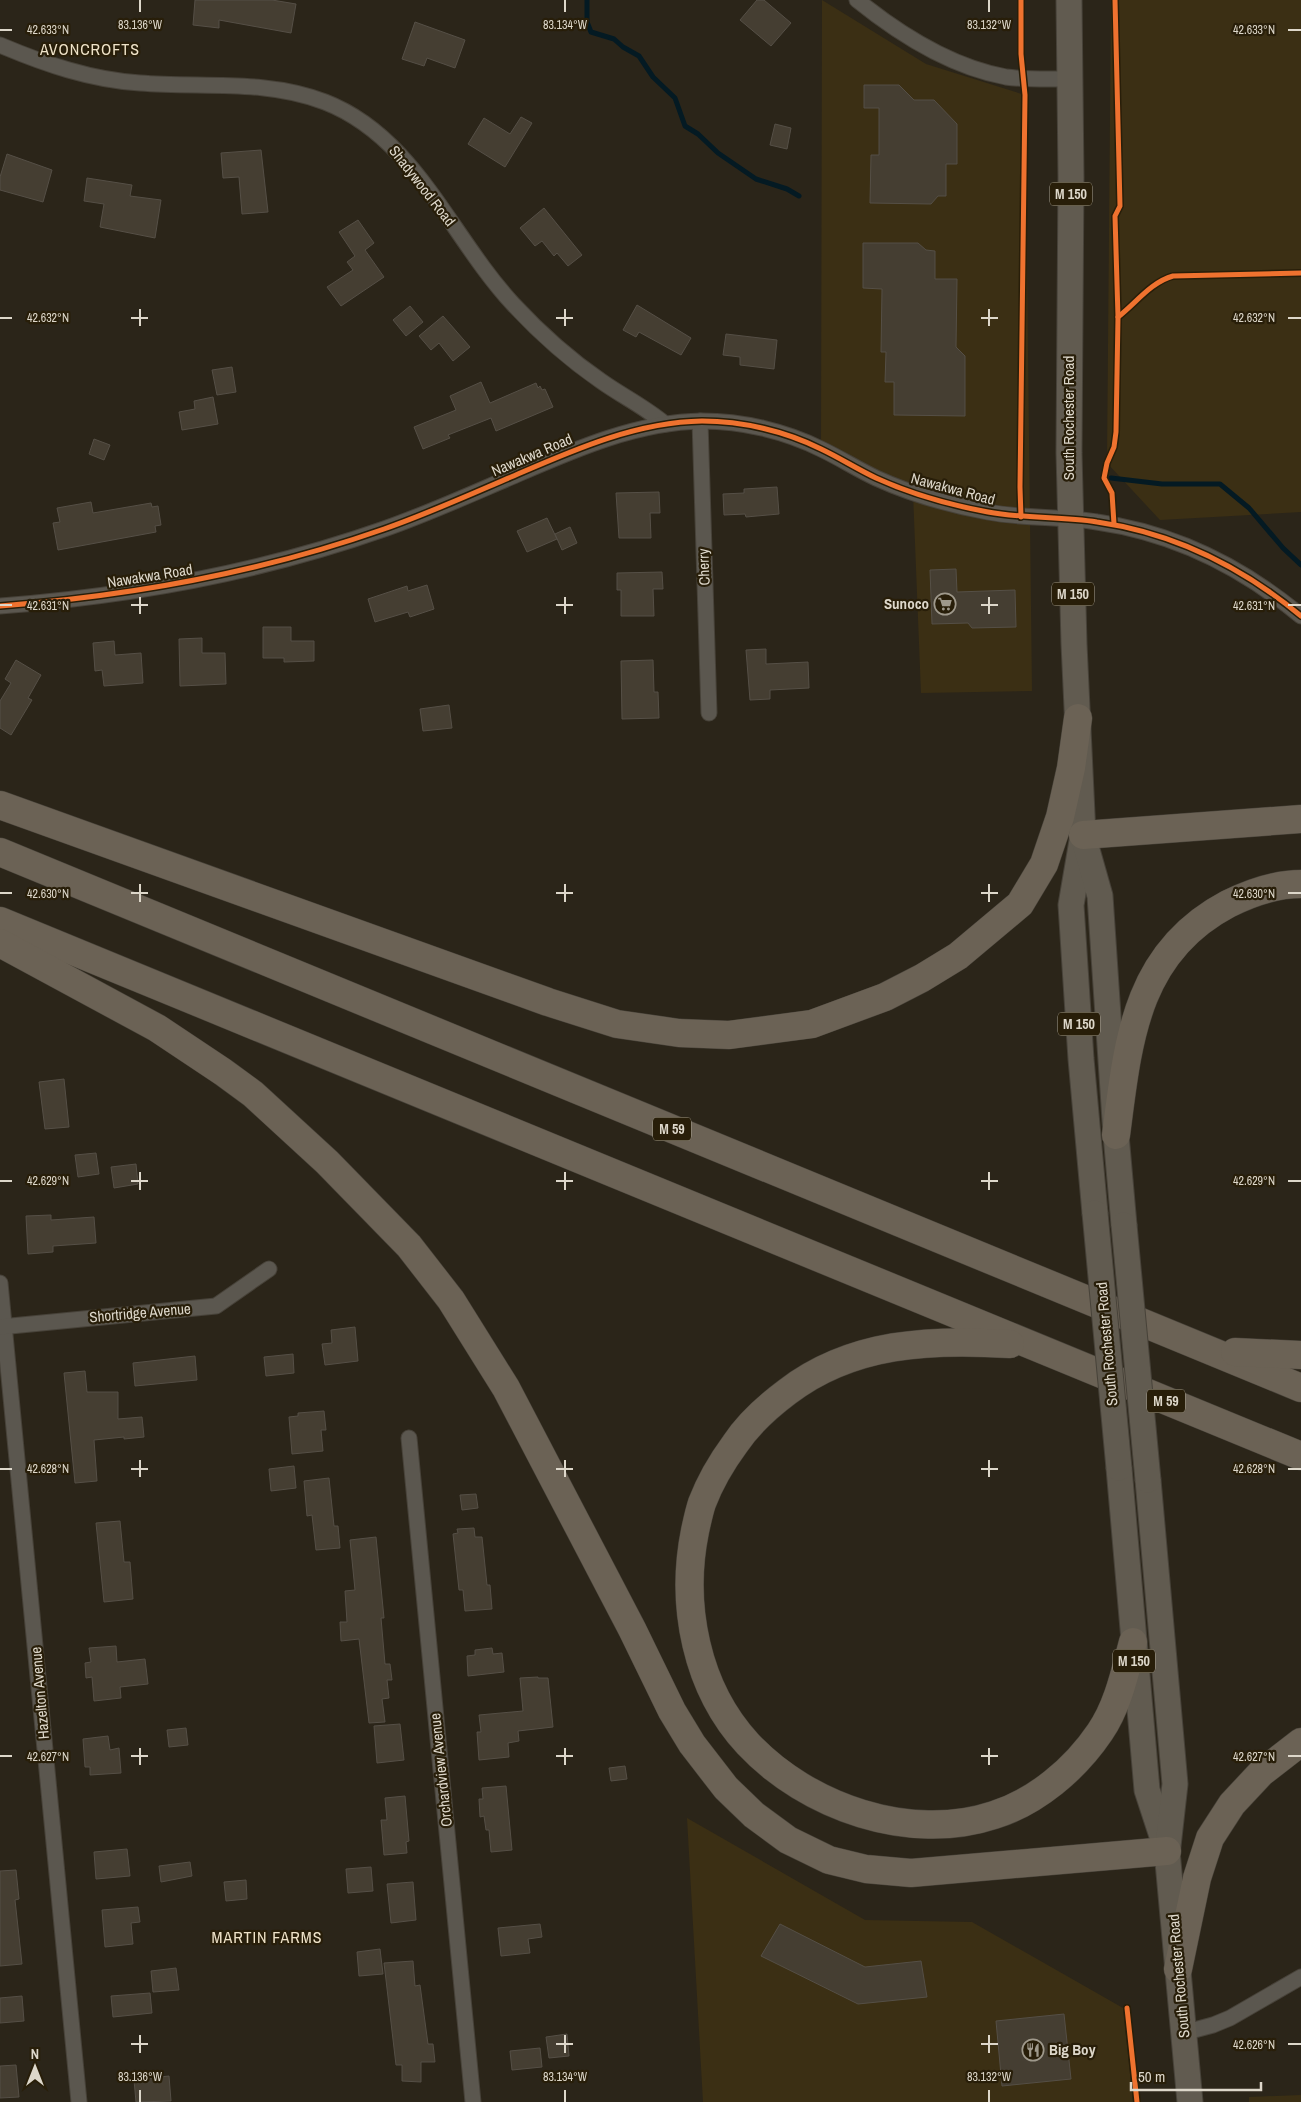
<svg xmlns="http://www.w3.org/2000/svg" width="1301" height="2102" font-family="'Archivo Narrow',sans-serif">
<rect width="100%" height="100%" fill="#2b2519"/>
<!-- built -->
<g fill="#3b2f14">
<polygon points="822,0 926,64 1025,95 1032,691 921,693 913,493 821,449"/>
<polygon points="1111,0 1301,0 1301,512 1160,520 1107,463"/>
<polygon points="687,1818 865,1920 972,1922 1123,2008 1133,2102 703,2102"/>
<polygon points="1301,2095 1301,2102 1249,2102 1249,2097"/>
</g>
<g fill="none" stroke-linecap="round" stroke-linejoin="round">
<!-- stream -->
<g stroke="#041a23" stroke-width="5">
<polyline points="587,0 587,22 591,32 614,39 623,47 639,56 653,77 675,98 685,126 698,134 718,153 756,179 787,189 799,196"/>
<polyline points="1111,478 1162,484 1220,484 1249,508 1283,548 1301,565"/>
</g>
</g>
<!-- building -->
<g fill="#453e32" stroke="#554f46">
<polygon points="195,0 272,0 296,4 291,33 219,20 219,28 193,25"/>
<polygon points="757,0 764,0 791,23 771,46 740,20"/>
<polygon points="415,22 465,40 455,68 427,58 424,66 402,59"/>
<polygon points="864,85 899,85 914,100 934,100 957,124 957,164 946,164 946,196 938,196 931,204 870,203 871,155 879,155 879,108 864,108"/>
<polygon points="521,117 532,123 505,167 468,144 484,118 510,134"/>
<polygon points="775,124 791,128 787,149 770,145"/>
<polygon points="261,150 268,212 242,214 239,177 223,178 221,153"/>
<polygon points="7,154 52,170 43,202 0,190 0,177"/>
<polygon points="87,178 132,185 130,196 161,200 155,238 100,227 104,204 84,201"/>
<polygon points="544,208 582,255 568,266 557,253 554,256 542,241 535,246 520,228"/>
<polygon points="358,220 374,243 365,250 384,277 341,306 327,287 353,270 347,262 355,256 339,232"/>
<polygon points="863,243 918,243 926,250 935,251 935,279 957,279 956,347 965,356 965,416 894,415 894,382 885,382 886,352 881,352 882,289 863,288"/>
<polygon points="637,305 691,338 681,355 639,332 636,337 623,330"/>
<polygon points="410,306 423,322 406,336 393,320"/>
<polygon points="443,316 470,347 453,361 439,343 431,350 419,336"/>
<polygon points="726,334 777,340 774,369 740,365 740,357 723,355"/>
<polygon points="232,367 236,392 217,395 212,370"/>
<polygon points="481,382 490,403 536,383 538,388 540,386 542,390 545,389 553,407 496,431 491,418 448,435 450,438 423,449 414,427 456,410 450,396"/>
<polygon points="213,397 218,424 182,430 179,412 195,409 194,401"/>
<polygon points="94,439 110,445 104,460 89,454"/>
<polygon points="777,487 779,514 746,517 745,514 724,515 723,494 744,493 744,489"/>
<polygon points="659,492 660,513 650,513 651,538 619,538 616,493"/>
<polygon points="91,502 93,513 151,503 152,507 158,506 161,525 155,526 156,532 58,550 53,523 60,522 57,508"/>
<polygon points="547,518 557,539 527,552 517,531"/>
<polygon points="570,527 577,543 562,550 555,534"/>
<polygon points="956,569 957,592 1015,590 1016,627 972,628 968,623 932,624 930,570"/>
<polygon points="662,572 663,589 653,589 654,616 621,616 621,590 617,590 617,573"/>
<polygon points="427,585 434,609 410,617 408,612 375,622 368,599 407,586 408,591"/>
<polygon points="263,627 291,627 291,641 314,641 314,661 284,662 284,658 263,658"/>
<polygon points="202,638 202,653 225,653 226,684 180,686 179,639"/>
<polygon points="114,641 115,655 141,653 143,683 104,686 102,670 95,671 93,643"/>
<polygon points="766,649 766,664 808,662 809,688 770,690 770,699 750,700 746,650"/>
<polygon points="16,660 41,675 28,698 32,700 11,735 0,728 0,701 11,683 5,679"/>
<polygon points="653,660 654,692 658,692 659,718 622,719 621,661"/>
<polygon points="449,705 452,728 423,731 420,709"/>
<polygon points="64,1079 69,1127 45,1129 39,1082"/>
<polygon points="96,1153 99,1174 78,1177 75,1155"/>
<polygon points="136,1164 138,1184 114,1188 111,1167"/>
<polygon points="51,1215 51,1220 94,1217 96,1243 53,1246 53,1252 28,1254 26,1216"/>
<polygon points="355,1327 358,1361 325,1365 322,1344 332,1343 331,1330"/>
<polygon points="293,1354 294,1373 266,1376 264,1357"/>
<polygon points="195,1356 197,1380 135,1386 133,1363"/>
<polygon points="85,1371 87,1392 118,1392 118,1419 142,1417 144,1437 124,1439 124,1437 94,1440 97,1481 75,1483 64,1373"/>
<polygon points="324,1411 326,1430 321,1430 323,1451 292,1454 289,1417 298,1416 298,1413"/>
<polygon points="294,1466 296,1488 271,1491 269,1469"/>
<polygon points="329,1478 334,1526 338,1526 340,1548 316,1550 312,1515 307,1516 304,1481"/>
<polygon points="476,1494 478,1508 462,1510 460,1495"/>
<polygon points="120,1521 124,1562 130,1562 133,1599 104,1602 96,1523"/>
<polygon points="474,1528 475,1537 482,1537 487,1585 490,1585 492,1609 465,1611 463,1590 459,1590 453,1534 458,1533 457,1529"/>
<polygon points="376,1537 384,1618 381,1618 385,1664 390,1664 392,1680 387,1680 389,1698 382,1699 385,1722 369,1723 359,1639 341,1641 340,1622 347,1622 345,1591 355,1590 350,1540"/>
<polygon points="116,1646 117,1662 145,1659 148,1684 120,1687 121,1698 94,1701 92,1677 86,1678 85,1663 91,1662 89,1648"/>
<polygon points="492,1648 493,1654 502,1653 504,1672 468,1676 467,1656 475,1655 475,1650"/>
<polygon points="538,1677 538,1678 548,1678 553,1727 518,1731 519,1741 508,1743 509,1757 479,1760 477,1732 481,1732 479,1715 523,1711 520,1678"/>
<polygon points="400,1724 404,1760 377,1763 374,1726"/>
<polygon points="186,1728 188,1745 169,1747 167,1730"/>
<polygon points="108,1736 110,1750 119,1748 121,1773 90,1775 90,1767 85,1767 83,1739"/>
<polygon points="625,1766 627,1779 611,1781 609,1768"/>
<polygon points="506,1786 512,1850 491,1852 489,1830 486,1830 484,1816 480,1817 479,1799 483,1799 482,1788"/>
<polygon points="405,1796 409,1841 406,1842 407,1853 384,1855 381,1820 387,1820 385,1798"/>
<polygon points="127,1849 130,1876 96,1879 94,1852"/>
<polygon points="190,1862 192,1876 161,1882 159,1866"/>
<polygon points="371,1867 373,1891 348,1893 346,1869"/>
<polygon points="16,1870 19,1899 15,1900 22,1964 0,1966 0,1871"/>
<polygon points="246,1880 247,1899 226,1901 224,1882"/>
<polygon points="413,1882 416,1920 391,1923 387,1884"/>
<polygon points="138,1907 140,1922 131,1923 133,1944 105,1947 102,1910"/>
<polygon points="540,1924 542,1937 528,1939 530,1953 501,1956 498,1928"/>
<polygon points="780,1924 865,1967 921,1961 927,1997 858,2004 761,1956"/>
<polygon points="380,1949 383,1974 359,1976 357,1952"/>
<polygon points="413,1961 415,1986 420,1985 428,2044 433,2044 435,2062 421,2062 421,2082 402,2081 402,2065 396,2065 384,1963"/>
<polygon points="176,1968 179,1990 153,1992 151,1971"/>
<polygon points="150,1993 152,2013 113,2017 111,1996"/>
<polygon points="22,1996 24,2021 0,2023 0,1998"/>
<polygon points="1064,2014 1071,2079 1002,2086 996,2021"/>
<polygon points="567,2034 569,2056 549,2058 546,2037"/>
<polygon points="540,2048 542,2067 512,2070 510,2051"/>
<polygon points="16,2065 19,2097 0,2098 0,2066"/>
<polygon points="169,2076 171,2101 136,2102 134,2080"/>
</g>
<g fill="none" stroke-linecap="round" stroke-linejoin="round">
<!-- minor casing -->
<g stroke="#474239" stroke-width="17">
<g id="minor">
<path d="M 857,0 C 899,34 951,67 1006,77 C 1027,80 1049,79 1071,79"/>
<path d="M 0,45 C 45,64 91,80 140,83 C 201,88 267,79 325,102 C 415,137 450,236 513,304 C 539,332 569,359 601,381 C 622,396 645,407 665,424"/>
<polyline points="700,421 709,713"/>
<path d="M 0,606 C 131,596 259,573 384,529 C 427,514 469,495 511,477 C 571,451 635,422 702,421 C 742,421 785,431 821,449 C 840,458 857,469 876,478 C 911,494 950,505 988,512 C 1024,519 1061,516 1097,522 C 1174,533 1242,567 1301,616"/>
<polyline points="0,1283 79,2102"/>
<polyline points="0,1327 216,1306 269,1269"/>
<polyline points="409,1438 473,2102"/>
<polyline points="1183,2033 1213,2025 1230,2018 1301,1977"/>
</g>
</g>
<!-- primary casing -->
<g stroke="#474239" stroke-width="27">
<g id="primary">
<polyline points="1069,0 1071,177 1069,453 1074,644 1083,835 1071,905 1081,1059 1095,1213"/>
<polyline points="1085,843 1100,896 1116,1135 1124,1225"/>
<polyline points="1119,1468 1147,1790 1167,1851 1190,2102"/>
<polyline points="1148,1480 1175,1784 1168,1846"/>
</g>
</g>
<!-- motorway casing -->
<g stroke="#474239" stroke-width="29">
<g id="motorway">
<polyline points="0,805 548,1002 617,1024 679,1033 729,1035 812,1024 885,997 922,978 958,956 1020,904 1044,864 1060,817 1071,768 1078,718"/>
<polyline points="1083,835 1301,819"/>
<polyline points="0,852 1301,1388"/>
<polyline points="0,921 1301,1456"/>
<polyline points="0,943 157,1028 223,1072 253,1094 327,1162 409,1246 451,1300 506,1388 632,1629 672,1711 692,1744 726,1788 754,1815 788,1840 829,1860 866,1869 911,1873 1167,1851"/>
<path d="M 1116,1135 C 1128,1042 1135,953 1228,904 C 1250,893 1276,884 1301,884"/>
<path d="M 1010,1344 C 931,1339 852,1342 787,1392 C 767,1407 749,1423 735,1444 C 721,1463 710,1482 702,1503 C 699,1512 697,1522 695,1531 C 680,1605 696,1688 748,1744 C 807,1807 910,1843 994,1815 C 1036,1802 1075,1769 1100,1732 C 1118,1706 1125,1672 1133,1642"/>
<polyline points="1235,1352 1301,1355"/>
<polyline points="1178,1969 1197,1878 1210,1838 1232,1804 1261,1773 1301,1742"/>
</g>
</g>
<!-- minor -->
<use href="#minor" stroke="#5b574f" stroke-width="15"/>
<!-- primary -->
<use href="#primary" stroke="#615b50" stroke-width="25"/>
<!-- motorway -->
<use href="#motorway" stroke="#6b6255" stroke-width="28"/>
<!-- primary-bridge casing -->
<g stroke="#474239" stroke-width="27" stroke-linecap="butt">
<g id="primary-bridge">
<polyline points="1095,1213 1119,1468"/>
<polyline points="1124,1225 1148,1480"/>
</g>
</g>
<!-- primary-bridge -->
<use href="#primary-bridge" stroke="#615b50" stroke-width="25"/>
<!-- cycleway casing -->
<g stroke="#281e09" stroke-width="8">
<g id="cycleway">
<polyline points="1021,0 1021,54 1025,95 1020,487 1021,517"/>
<path d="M 1118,317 C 1135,304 1151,282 1173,276 L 1301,273"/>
<polyline points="1114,524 1112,493 1104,478 1107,463 1114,447 1116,432 1118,317 1115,216 1120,206 1115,0"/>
<path d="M 0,606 C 131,596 259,573 384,529 C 427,514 469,495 511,477 C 571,451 635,422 702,421 C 742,421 785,431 821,449 C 840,458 857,469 876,478 C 911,494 950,505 988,512 C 1024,519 1061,516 1097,522 C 1174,533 1242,567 1301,616"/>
<polyline points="1127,2008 1137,2102"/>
</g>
</g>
<!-- cycleway -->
<use href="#cycleway" stroke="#ef722f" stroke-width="5"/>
</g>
<!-- ticks -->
<path fill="none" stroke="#ddd7ca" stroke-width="2" d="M 140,0 L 140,12M 565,0 L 565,12M 989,0 L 989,12M 0,30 L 12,30M 1288,30 L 1301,30M 140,309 L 140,326M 565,309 L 565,326M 989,309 L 989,326M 0,318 L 12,318M 131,318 L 148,318M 556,318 L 573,318M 981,318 L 998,318M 1288,318 L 1301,318M 140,597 L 140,614M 565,597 L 565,614M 989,597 L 989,614M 0,605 L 12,605M 131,605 L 148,605M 556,605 L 573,605M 981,605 L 998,605M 1288,605 L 1301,605M 140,884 L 140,902M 565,884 L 565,902M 989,884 L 989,902M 0,893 L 12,893M 131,893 L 148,893M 556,893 L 573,893M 981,893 L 998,893M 1288,893 L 1301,893M 140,1172 L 140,1190M 565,1172 L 565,1190M 989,1172 L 989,1190M 0,1181 L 12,1181M 131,1181 L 148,1181M 556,1181 L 573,1181M 981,1181 L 998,1181M 1288,1181 L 1301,1181M 140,1460 L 140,1477M 565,1460 L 565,1477M 989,1460 L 989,1477M 0,1469 L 12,1469M 131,1469 L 148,1469M 556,1469 L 573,1469M 981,1469 L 998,1469M 1288,1469 L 1301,1469M 140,1748 L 140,1765M 565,1748 L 565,1765M 989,1748 L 989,1765M 0,1756 L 12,1756M 131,1756 L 148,1756M 556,1756 L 573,1756M 981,1756 L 998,1756M 1288,1756 L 1301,1756M 140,2035 L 140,2053M 565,2035 L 565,2053M 989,2035 L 989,2053M 131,2044 L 148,2044M 556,2044 L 573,2044M 981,2044 L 998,2044M 1288,2044 L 1301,2044M 140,2090 L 140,2102M 565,2090 L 565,2102M 989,2090 L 989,2102"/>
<!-- icons -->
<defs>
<g id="supermarket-ring" transform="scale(1.125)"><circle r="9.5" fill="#281e09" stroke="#9f998c" stroke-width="1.5"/><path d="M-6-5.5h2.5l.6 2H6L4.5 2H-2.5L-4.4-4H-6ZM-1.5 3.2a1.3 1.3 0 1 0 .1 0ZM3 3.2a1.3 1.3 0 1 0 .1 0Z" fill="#9f998c"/></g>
<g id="restaurant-ring" transform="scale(1.125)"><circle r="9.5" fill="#281e09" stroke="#9f998c" stroke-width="1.5"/><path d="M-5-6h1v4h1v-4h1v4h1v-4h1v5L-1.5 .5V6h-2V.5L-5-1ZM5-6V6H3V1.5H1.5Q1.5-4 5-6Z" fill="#9f998c"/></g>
</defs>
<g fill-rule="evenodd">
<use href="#supermarket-ring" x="945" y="604"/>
<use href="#restaurant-ring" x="1033" y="2050"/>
</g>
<g text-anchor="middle" stroke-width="4.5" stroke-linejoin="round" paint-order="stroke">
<!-- shield labels -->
<g fill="#281e09" stroke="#a7a090" stroke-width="1">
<rect x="1050" y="182.5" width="42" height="23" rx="4"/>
<rect x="1052" y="582.5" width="42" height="23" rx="4"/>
<rect x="1058" y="1012.5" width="42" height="23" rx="4"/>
<rect x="653" y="1117.5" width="38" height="23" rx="4"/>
<rect x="1147" y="1389.5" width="38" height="23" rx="4"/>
<rect x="1113" y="1649.5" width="42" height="23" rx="4"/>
</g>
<g font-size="14" font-weight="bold" fill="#ddd7ca">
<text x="1071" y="199">M 150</text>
<text x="1073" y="599">M 150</text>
<text x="1079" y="1029">M 150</text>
<text x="672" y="1134">M 59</text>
<text x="1166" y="1406">M 59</text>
<text x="1134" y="1666">M 150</text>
</g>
<!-- street labels -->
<g font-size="15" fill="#ddd7ca" stroke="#281e09">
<text transform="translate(422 186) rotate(52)" y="5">Shadywood Road</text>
<text transform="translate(1069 418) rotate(-90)" y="5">South Rochester Road</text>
<text transform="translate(532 455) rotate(-23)" y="5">Nawakwa Road</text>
<text transform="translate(953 489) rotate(15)" y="5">Nawakwa Road</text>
<text transform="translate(704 567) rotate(-92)" y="5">Cherry</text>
<text transform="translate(150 576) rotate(-9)" y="5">Nawakwa Road</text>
<text transform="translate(140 1313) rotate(-5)" y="5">Shortridge Avenue</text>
<text transform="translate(1107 1344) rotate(-95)" y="5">South Rochester Road</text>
<text transform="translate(40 1693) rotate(-95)" y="5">Hazelton Avenue</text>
<text transform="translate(441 1770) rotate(-96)" y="5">Orchardview Avenue</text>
<text transform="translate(1179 1976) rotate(-95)" y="5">South Rochester Road</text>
</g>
<!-- poi labels -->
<g font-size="15" font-weight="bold" fill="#ddd7ca" stroke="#281e09" text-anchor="end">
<text x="929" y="609">Sunoco</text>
<text x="1049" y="2055" text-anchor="start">Big Boy</text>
</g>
<!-- neighbourhood labels -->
<g font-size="16" letter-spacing="1" fill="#efe3c9" stroke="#281e09">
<text x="90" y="55">AVONCROFTS</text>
<text x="267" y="1943">MARTIN FARMS</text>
</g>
</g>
<g font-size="12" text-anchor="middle" fill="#ddd7ca" stroke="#281e09" stroke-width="4.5" stroke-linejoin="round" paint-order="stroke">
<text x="140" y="29">83.136°W</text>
<text x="565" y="29">83.134°W</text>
<text x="989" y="29">83.132°W</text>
<text x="48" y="34">42.633°N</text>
<text x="1254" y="34">42.633°N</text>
<text x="48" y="322">42.632°N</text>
<text x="1254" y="322">42.632°N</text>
<text x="48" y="610">42.631°N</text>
<text x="1254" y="610">42.631°N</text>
<text x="48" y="898">42.630°N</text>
<text x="1254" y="898">42.630°N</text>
<text x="48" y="1185">42.629°N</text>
<text x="1254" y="1185">42.629°N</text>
<text x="48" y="1473">42.628°N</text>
<text x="1254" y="1473">42.628°N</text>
<text x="48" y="1761">42.627°N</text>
<text x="1254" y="1761">42.627°N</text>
<text x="1254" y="2049">42.626°N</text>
<text x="140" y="2081">83.136°W</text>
<text x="565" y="2081">83.134°W</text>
<text x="989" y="2081">83.132°W</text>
</g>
<!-- north arrow -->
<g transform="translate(35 2067)" stroke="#281e09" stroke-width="4" paint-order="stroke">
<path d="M0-4L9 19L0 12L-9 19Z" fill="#ddd7ca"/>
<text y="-8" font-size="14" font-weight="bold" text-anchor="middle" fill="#ddd7ca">N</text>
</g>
<!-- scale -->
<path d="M1131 2082v8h130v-8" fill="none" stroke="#ddd7ca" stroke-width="2.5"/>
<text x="1138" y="2082" font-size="15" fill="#ddd7ca" stroke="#281e09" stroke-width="4" paint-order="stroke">50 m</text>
</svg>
